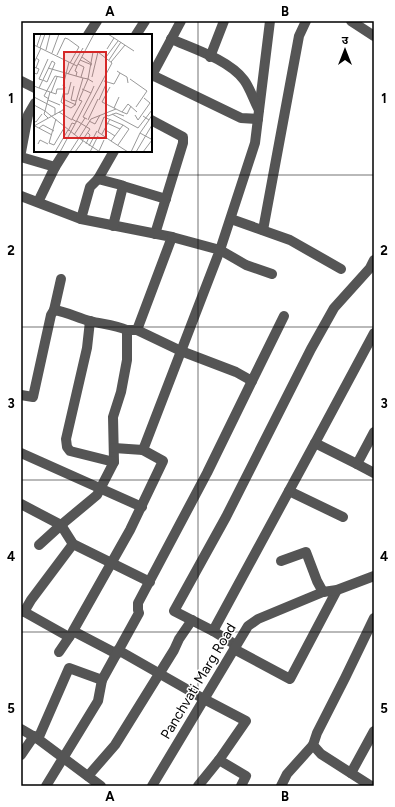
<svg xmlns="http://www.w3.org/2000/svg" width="395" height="807" font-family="Figtree,'Noto Sans Devanagari',sans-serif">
<rect width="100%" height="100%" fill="#fff"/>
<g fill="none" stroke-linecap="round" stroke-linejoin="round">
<!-- minor -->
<g stroke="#555" stroke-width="10">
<polyline points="270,21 255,143 220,250 246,265 272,274"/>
<polyline points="351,21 374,36"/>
<polyline points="88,35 97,21"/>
<polyline points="136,35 145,21"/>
<path d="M 171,39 C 194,49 229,60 244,80 C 250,88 254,101 259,110"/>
<polyline points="210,57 224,21"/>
<polyline points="152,75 241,118 258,119"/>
<polyline points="151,77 181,21"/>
<polyline points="21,81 35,88"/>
<polyline points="151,120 183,137 183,143 155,234"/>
<polyline points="21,152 28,115 35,103"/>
<polyline points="21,157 55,167"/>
<polyline points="123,186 166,199"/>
<polyline points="21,196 81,219 172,237 137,330 127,330 127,360 121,392 113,417 114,462 97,495 61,525 21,504"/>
<polyline points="38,202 55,167 65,151"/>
<polyline points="81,219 90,187 99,178"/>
<polyline points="231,219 290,240 341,269"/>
<polyline points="113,226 123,186 121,185 98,179 114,151"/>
<polyline points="263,230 299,36 306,21"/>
<path d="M 54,310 C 67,312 78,318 90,321 C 102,324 115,325 127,330"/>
<polyline points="90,321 87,348 66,439 67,447 70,451 114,462"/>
<polyline points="137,330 181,351 236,372 252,381 284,316"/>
<polyline points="21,395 33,397 51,315 54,310 61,279"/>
<polyline points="374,432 357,464 374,473"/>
<polyline points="114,448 143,450"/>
<polyline points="21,453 142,507"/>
<polyline points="357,464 315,443 374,333"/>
<polyline points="289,491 343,517"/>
<polyline points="39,545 61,525 73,544 150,582"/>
<polyline points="281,561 306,552 317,581 323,592"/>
<polyline points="21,610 69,637"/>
<polyline points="24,612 31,600 73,544"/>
<polyline points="213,631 174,611 226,517 311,349 334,308 370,268 374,260"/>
<polyline points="236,645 213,631 315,443"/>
<polyline points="234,649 290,679 337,590"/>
<polyline points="118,650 204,699 246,721 219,760 198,786"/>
<polyline points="59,652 72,633"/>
<polyline points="117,654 73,631 130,530 163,461 143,450 220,250 172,237"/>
<polyline points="21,729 38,739 101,786"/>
<polyline points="38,739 69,668 102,680 139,613 138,610 138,603 207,473 252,381"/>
<polyline points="21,755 34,736"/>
<polyline points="219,760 246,776 241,786"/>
<polyline points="351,773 374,731"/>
<polyline points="88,776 115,745 174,650 179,639 192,620"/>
<polyline points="46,786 98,701 102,680"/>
<polyline points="152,786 248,626 258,619 323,592 337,590 374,576"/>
<polyline points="281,786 287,774 313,745"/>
<polyline points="371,786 321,754 313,745 317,733 345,678 374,618"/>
</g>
</g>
<!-- grid -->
<path fill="none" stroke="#000" stroke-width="1" stroke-opacity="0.55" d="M 198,21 L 198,786M 21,175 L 374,175M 21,327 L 374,327M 21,480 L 374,480M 21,632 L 374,632"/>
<g text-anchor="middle" stroke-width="3" stroke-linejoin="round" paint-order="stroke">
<!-- street labels -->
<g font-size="14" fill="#000" stroke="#fff">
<text transform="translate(198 681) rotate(-59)" y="5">Panchvati Marg Road</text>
</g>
</g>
<!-- overview -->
<g transform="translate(34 34)">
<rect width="118" height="118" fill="#fff"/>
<path fill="none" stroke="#999" stroke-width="1" d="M 74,0 L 100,17M 0,11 L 43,32 L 41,37 L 43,38 L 42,42M 3,12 L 7,0M 6,14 L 11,0M 73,15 L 80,4M 12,16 L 16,0M 18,19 L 25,0M 23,21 L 31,4 L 34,5 L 45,13 L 36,29M 48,23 L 58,30M 72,23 L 84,7M 46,26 L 58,31M 75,26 L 87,8M 77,28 L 91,11M 0,29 L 7,14M 44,30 L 50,33 L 47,43M 43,32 L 60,0M 0,33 L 5,35 L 3,40 L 0,39M 2,34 L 5,26 L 2,24M 14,34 L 49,44 L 41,71 L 37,74 L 31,71M 86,39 L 93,43 L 94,49M 34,40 L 49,14M 96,45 L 113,57 L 102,73M 8,46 L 5,45 L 14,25M 70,47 L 80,50 L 86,39 L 83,37M 59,48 L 54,45 L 59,18M 0,52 L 5,54 L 18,27 L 21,29 L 13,48 L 9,46M 29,52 L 35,28M 40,52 L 37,66 L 42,67M 76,53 L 68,68 L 88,78 L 94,70 L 103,78M 5,54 L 16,58 L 11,77 L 45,104 L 57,85 L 82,75M 48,55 L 57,59 L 60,52M 16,58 L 22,60 L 23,55 L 31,55M 17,59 L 23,43M 30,60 L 34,60 L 37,48M 0,63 L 21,74 L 21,81M 15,65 L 10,62 L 21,42 L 31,44M 29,65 L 42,71M 14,66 L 26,71M 65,66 L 73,48M 0,71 L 11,77 L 10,80 L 14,84M 80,74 L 85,63M 25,78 L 38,86M 88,78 L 93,80 L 97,72M 70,79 L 74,82 L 82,79 L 90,82M 78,80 L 104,94 L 118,76M 101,81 L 104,86 L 116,69 L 110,64M 109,82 L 115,86 L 118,81M 22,85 L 15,109 L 20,111 L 30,94M 53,85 L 49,83 L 78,29 L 64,18 L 58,43M 54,86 L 64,65M 115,86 L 106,99 L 117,105 L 118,103M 0,87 L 2,88 L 8,80M 43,87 L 56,95 L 48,107M 55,87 L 61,90 L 66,81M 43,88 L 38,85 L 48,67 L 45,66 L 54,45 L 49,44M 73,89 L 86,95M 0,92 L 29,76 L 31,71 L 27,68 L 31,53M 1,92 L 18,101M 5,94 L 9,91 L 20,97M 70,95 L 81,102M 34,97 L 38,89 L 41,90 L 57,59M 68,100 L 76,85M 40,101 L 51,84M 77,107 L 89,91 L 70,83 L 64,98 L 77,107 L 94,118M 4,110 L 6,106 L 14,110M 52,110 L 56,101 L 54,99M 84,111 L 95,95 L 89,91M 55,112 L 63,97M 65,117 L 70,106M 21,118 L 34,96M 26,118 L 41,90M 36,118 L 45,104 L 66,118M 41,118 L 49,107M 56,118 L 64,102M 97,118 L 106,99M 102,118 L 118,91M 109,118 L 118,106"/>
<path fill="#d62828" fill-opacity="0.15" stroke="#d62828" stroke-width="2" d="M 30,18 L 72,18 L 72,104 L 30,104 Z"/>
<rect width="118" height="118" fill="none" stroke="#000" stroke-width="2"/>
</g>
<!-- border -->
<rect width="395" height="807" fill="none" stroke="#ffffff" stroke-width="44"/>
<!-- north arrow -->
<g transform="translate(345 50)" stroke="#ffffff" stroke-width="3" paint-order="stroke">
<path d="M0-3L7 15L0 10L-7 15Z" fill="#000000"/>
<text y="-6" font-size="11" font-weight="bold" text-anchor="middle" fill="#000000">उ</text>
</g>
<rect x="22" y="22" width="351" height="763" fill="none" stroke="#000" stroke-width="1.5"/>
<g font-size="13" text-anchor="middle" font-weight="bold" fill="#000">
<text x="110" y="16">A</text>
<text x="285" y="16">B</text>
<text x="11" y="103">1</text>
<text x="384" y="103">1</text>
<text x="11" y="255">2</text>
<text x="384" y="255">2</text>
<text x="11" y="408">3</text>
<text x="384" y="408">3</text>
<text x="11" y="561">4</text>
<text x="384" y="561">4</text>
<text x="11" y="713">5</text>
<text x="384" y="713">5</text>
<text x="110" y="801">A</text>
<text x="285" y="801">B</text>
</g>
</svg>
